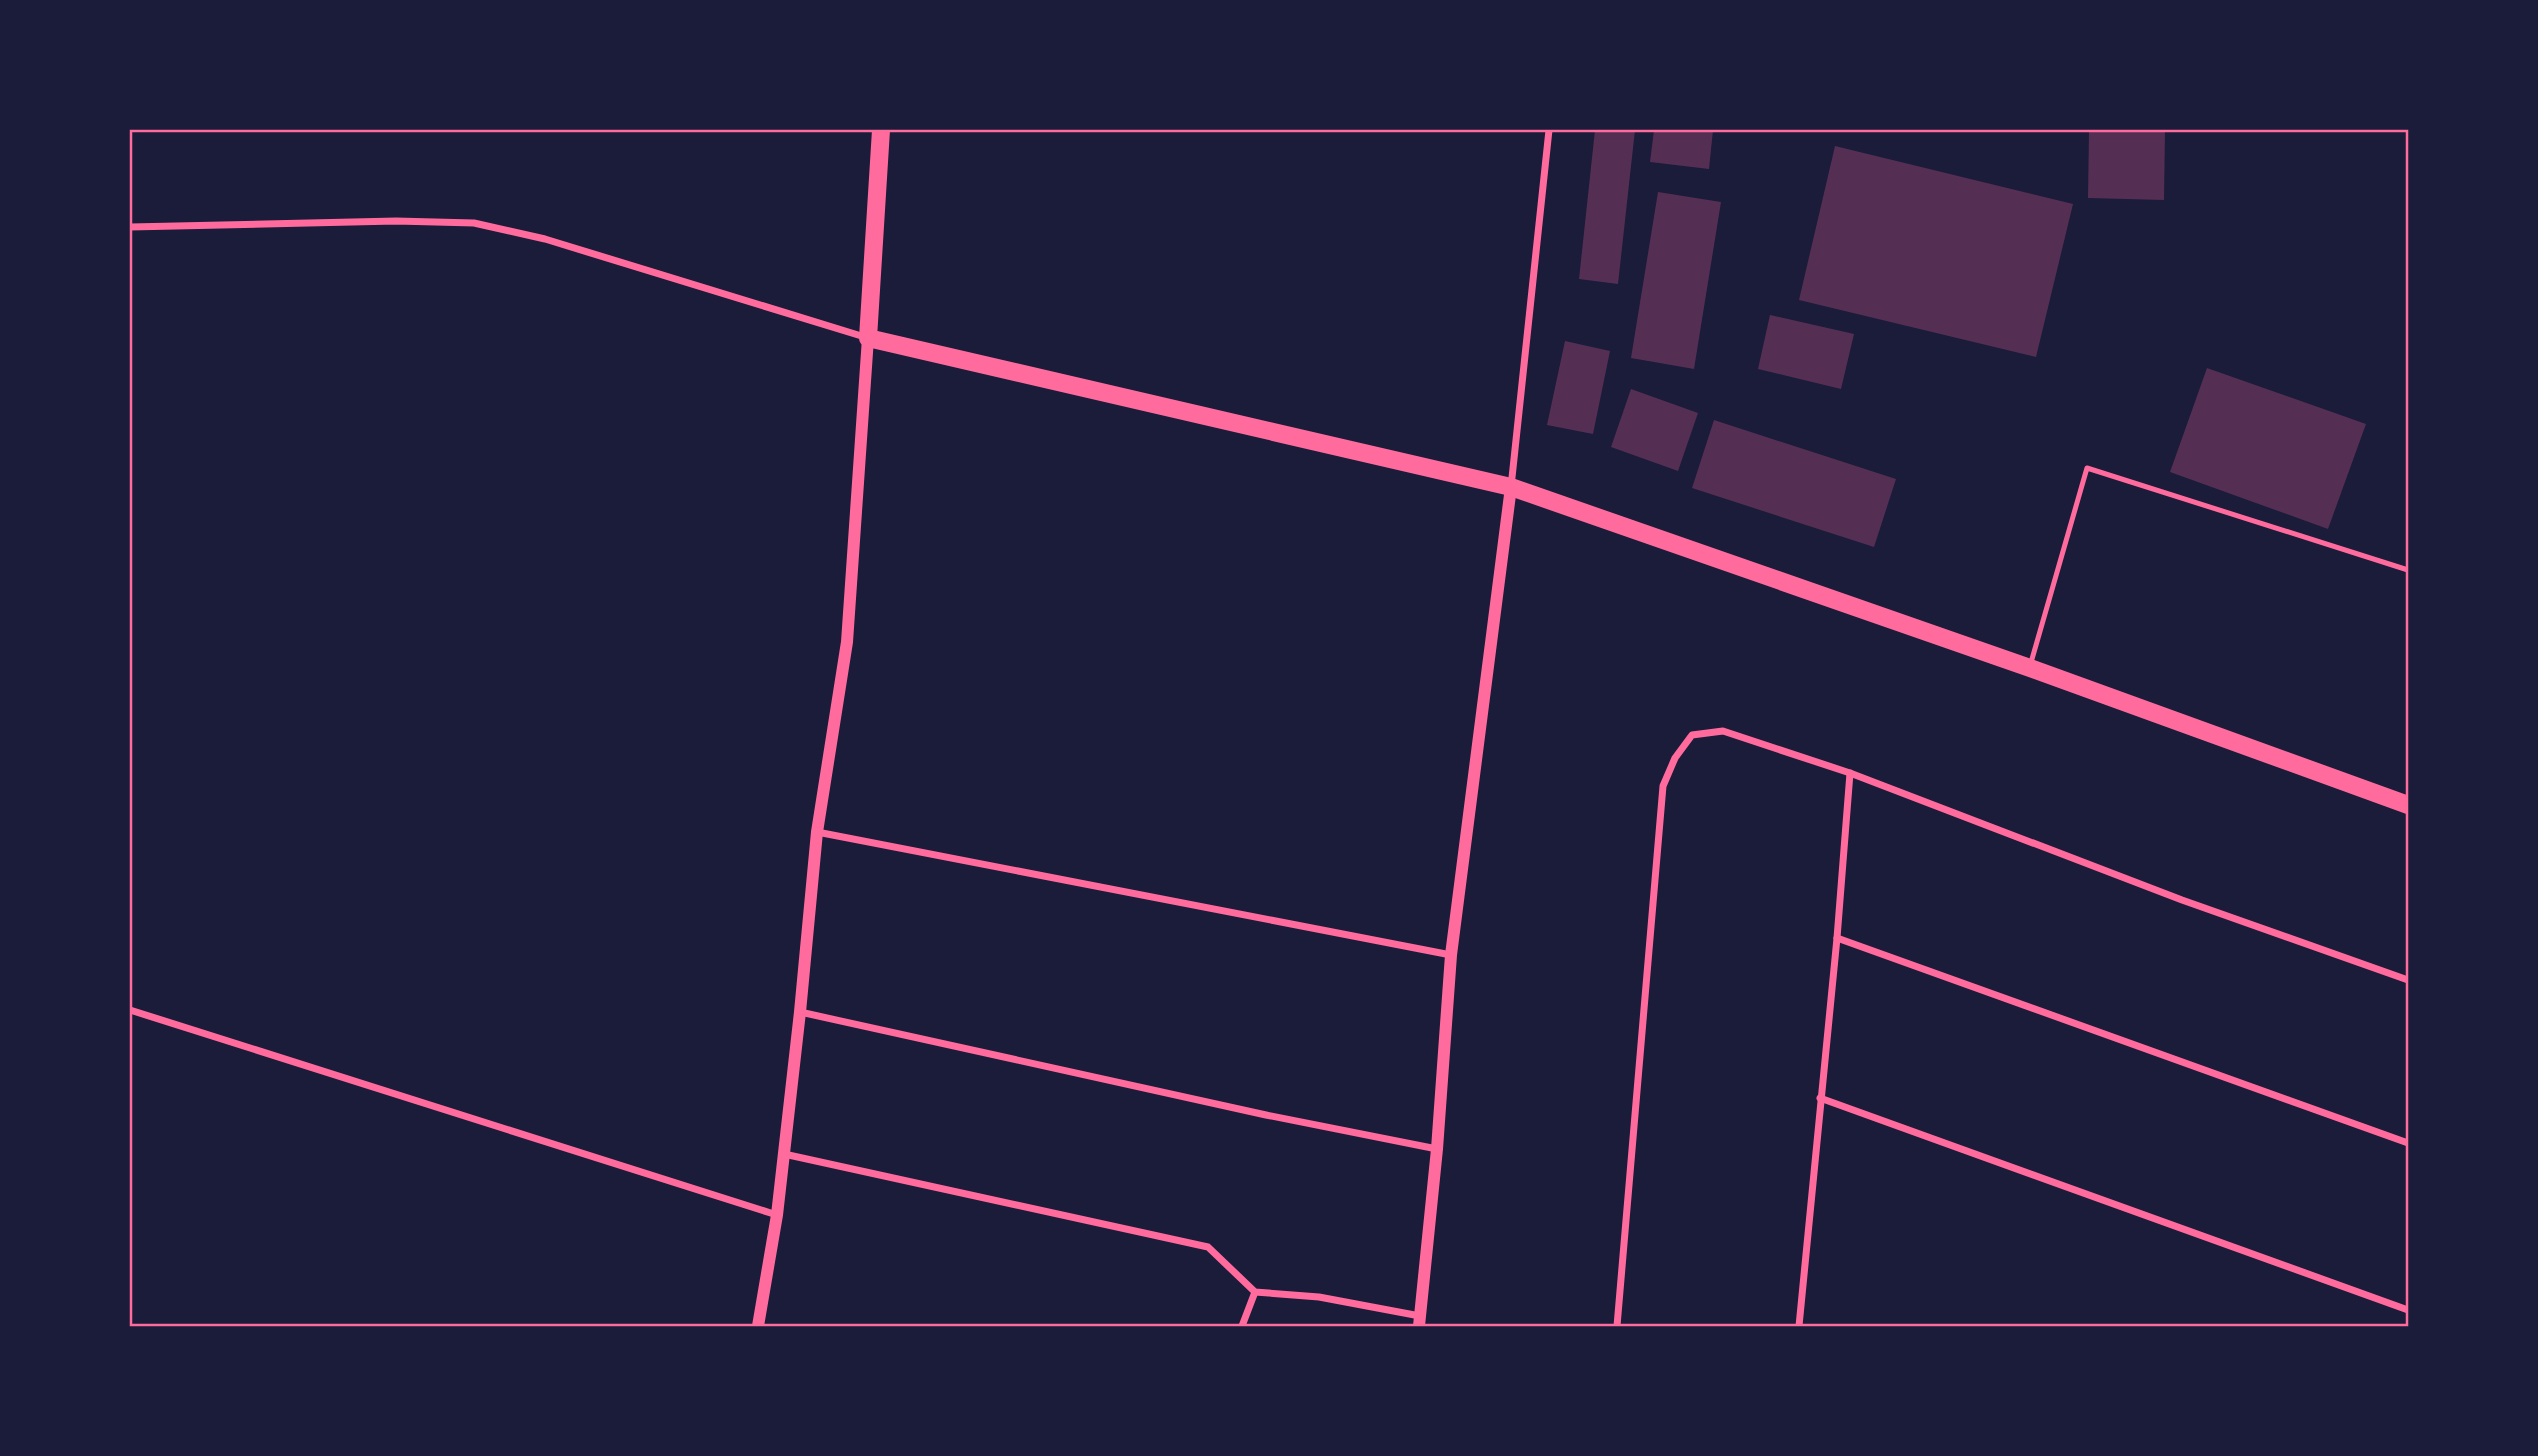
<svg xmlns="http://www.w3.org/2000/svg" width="2538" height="1456" font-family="Quicksand,sans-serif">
<rect width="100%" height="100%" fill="#1b1b3a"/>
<!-- building -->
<g fill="#542f53">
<polygon points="1595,130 1635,130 1618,284 1579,279"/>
<polygon points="1654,130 1713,130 1709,169 1650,162"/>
<polygon points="2089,130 2165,130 2164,200 2088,198"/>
<polygon points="1835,146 2073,204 2036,357 1799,300"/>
<polygon points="1658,192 1721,202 1694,369 1631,358"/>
<polygon points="1770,315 1854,334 1841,389 1758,369"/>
<polygon points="1565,341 1610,351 1593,434 1547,425"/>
<polygon points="2207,368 2366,424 2328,529 2170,472"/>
<polygon points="1631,389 1698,413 1678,471 1611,447"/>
<polygon points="1714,420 1896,479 1874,547 1692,488"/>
</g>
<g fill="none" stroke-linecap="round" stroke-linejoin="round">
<!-- service -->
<polyline stroke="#ff6b9d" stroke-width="5" points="2030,666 2087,468 2408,570"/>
<!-- minor -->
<g stroke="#ff6b9d" stroke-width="7">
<polyline points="130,227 396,221 474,223 545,239 868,338"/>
<polyline points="1511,487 1549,130"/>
<polyline points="817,832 1451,955"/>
<polyline points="1837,938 2408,1143"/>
<polyline points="130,1010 777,1215"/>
<polyline points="800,1012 1266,1115 1437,1149"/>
<polyline points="1820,1098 2408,1310"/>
<polyline points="784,1154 1208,1247 1255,1292 1319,1297 1420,1316"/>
<polyline points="1242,1326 1255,1292"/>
<polyline points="1617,1326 1663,786 1675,758 1692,735 1723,731 1850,773 2182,900 2408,980"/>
<polyline points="1799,1326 1837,938 1850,773"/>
</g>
<!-- tertiary -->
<g stroke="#ff6b9d" stroke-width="12">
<polyline points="758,1326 777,1215 800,1012 817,832 847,642 868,338"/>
<polyline points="1419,1326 1437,1149 1451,955 1511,487"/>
</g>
<!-- primary -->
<polyline stroke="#ff6b9d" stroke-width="18" points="881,130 868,338 1511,487 2030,668 2408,805"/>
</g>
<!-- border -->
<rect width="2538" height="1456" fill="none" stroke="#1b1b3a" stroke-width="262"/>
<rect x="131" y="131" width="2276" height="1194" fill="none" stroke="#ff6b9d" stroke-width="2.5"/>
</svg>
